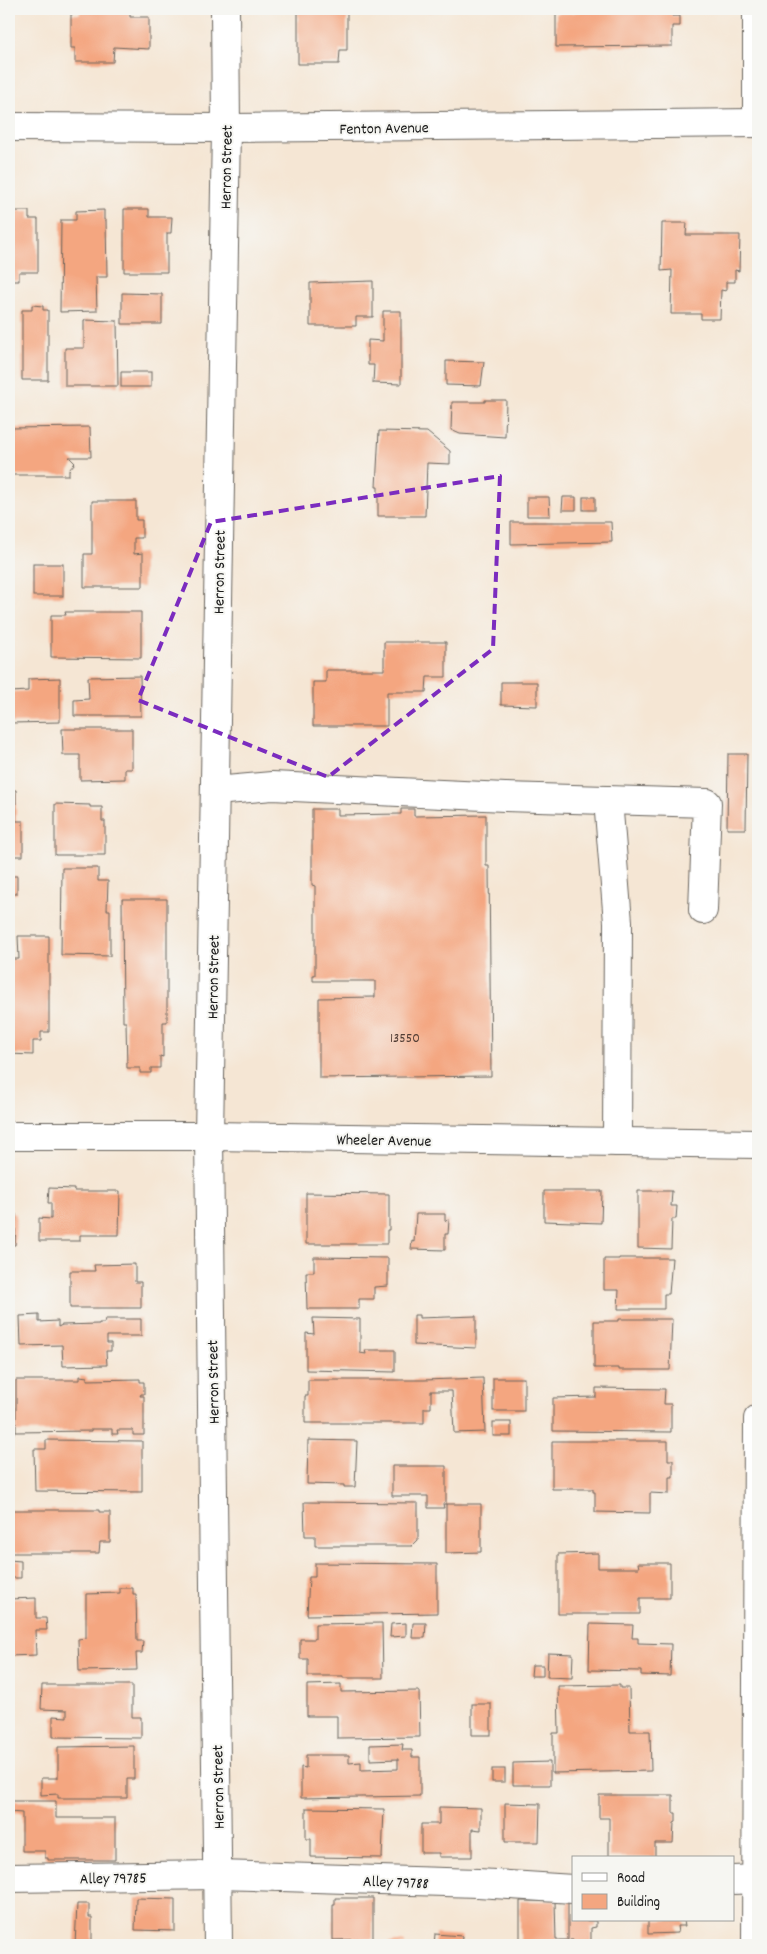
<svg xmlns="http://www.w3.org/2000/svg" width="767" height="1954" font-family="Dekko,sans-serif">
<rect width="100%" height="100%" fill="#f6f6f2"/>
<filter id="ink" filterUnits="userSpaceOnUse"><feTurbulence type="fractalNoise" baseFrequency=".02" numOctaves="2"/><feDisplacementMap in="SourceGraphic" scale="10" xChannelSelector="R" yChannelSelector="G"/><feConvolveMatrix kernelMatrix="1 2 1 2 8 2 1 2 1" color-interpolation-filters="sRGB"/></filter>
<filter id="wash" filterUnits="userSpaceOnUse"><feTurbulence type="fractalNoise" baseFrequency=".0096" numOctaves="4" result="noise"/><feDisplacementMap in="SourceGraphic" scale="20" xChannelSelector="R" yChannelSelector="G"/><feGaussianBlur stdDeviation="1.12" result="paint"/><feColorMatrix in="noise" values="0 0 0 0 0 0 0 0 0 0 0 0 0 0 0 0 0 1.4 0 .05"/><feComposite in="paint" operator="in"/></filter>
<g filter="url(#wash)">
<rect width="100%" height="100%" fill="#f5e6d4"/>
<g id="blocks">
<!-- building -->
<g fill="#f4a680">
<polygon points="298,9 347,9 347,50 340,50 339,64 298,64"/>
<polygon points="416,9 432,9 432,12 416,11"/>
<polygon points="584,9 672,9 672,16 680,16 680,26 672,26 672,46 556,47 556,13 574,13 574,12 584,11"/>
<polygon points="80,10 130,11 130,17 149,17 149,49 114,47 113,62 75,62 75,48 71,48 71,14 80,14"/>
<polygon points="124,209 149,209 149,217 172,217 171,233 167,233 167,272 124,272"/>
<polygon points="104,210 104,220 106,220 107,277 96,277 97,311 60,312 61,220 76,220 76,211"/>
<polygon points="9,211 29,211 29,219 38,219 38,272 19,272 19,281 9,281"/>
<polygon points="662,223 687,223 686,235 740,235 739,271 735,270 735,282 726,282 726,291 721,290 720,319 701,319 701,314 671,314 672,270 661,271"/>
<polygon points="373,281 373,317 356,317 356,326 310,326 310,283"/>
<polygon points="122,293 162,294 162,324 122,324"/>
<polygon points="32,305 43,306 43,310 48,310 48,380 22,380 22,310 32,310"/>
<polygon points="383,311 401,311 401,384 373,383 374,365 368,365 368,340 383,341"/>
<polygon points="84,320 117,321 118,386 65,386 65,348 84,348"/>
<polygon points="446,361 484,362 481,386 446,385"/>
<rect x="121" y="372" width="30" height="15"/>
<polygon points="485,400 506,400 505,437 460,434 451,430 452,402 485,402"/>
<polygon points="90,427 91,457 69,457 75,463 69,470 69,475 9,475 9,428"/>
<polygon points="379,431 427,432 450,451 450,464 427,463 425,516 378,516 378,487 376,487"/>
<polygon points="527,497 549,497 550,516 527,516"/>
<polygon points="563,497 576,497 576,510 562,510"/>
<rect x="583" y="497" width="12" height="13"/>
<polygon points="92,501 136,501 136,520 142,520 142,538 134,538 134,554 143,553 143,587 84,587 84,554 92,554"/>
<polygon points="511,522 611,522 612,542 511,544"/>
<rect x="33" y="564" width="30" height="32"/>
<polygon points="65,612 141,612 141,658 51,657 51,615 66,615"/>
<polygon points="384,642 446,642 446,677 427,677 426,692 387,692 387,726 313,726 313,682 326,682 326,670 384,670"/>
<polygon points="140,676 141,716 74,716 74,700 89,699 88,677"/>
<polygon points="60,678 60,722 11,723 11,692 28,691 28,679"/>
<polygon points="501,682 537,682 537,706 501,705"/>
<polygon points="62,729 132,729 132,769 125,769 125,779 80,780 80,755 63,755"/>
<polygon points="728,754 747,754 746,829 727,829"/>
<polygon points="9,790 16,790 16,821 23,821 23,856 9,856"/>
<polygon points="55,804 90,805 90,807 102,807 102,821 105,821 105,855 55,855"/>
<polygon points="312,809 338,809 338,815 401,814 401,809 414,809 414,816 486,815 486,866 489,866 491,1076 319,1078 319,998 375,997 375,981 313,981 313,975 315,975 315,886 312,885"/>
<polygon points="62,868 98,868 98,881 108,881 107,910 110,910 110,956 61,955"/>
<rect x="9" y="876" width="8" height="18"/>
<polygon points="122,899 167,899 167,1022 163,1022 163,1057 160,1056 160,1068 151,1068 151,1073 140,1073 140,1068 127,1068 126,1022 123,1022"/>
<polygon points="18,936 49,936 49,1032 41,1032 41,1041 33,1041 33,1055 9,1054 9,959 19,959"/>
<polygon points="49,1188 74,1189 74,1191 120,1191 119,1235 80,1235 80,1241 39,1241 39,1218 51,1219 51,1203 48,1203"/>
<polygon points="544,1191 602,1191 601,1223 544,1221"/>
<polygon points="638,1191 672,1191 671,1206 677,1206 676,1219 672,1219 671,1249 638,1248"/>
<polygon points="306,1193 389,1194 389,1230 387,1230 387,1244 306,1244"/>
<polygon points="9,1213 16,1214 15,1245 9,1245"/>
<polygon points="416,1214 445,1214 445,1221 449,1220 448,1234 445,1234 445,1250 411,1249 412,1241 414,1242"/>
<polygon points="314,1257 388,1258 388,1286 374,1287 374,1299 359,1299 359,1309 307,1309 306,1272 314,1272"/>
<polygon points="619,1258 672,1258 669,1294 664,1294 664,1309 618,1309 619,1290 604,1290 604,1259 619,1259"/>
<polygon points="135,1264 135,1282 141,1282 141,1308 70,1308 70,1271 95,1271 94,1265"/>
<polygon points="39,1315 39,1322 58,1321 58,1327 62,1325 99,1324 99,1323 104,1323 105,1319 141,1319 141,1336 107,1336 107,1343 111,1343 111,1351 106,1351 107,1365 63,1366 62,1345 21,1346 20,1316"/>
<polygon points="414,1315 419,1315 419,1318 476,1316 476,1348 414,1345"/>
<polygon points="313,1318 360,1319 360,1353 366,1354 365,1350 395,1350 395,1372 306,1370 306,1333 314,1334"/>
<polygon points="619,1319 672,1319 670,1370 619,1370 619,1368 594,1368 594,1321 619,1321"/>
<polygon points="80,1376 87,1377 87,1380 140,1379 140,1382 144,1382 144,1394 141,1394 140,1396 144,1396 144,1435 133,1435 133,1430 117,1430 118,1434 112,1434 112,1429 91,1429 91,1431 16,1432 16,1380 80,1380"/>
<polygon points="483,1378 485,1432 454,1433 452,1391 431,1391 431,1408 424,1408 424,1423 305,1423 305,1396 308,1396 308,1380 424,1380"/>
<rect x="493" y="1378" width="31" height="33"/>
<polygon points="596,1388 665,1389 664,1404 671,1404 671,1432 553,1431 553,1398 596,1397"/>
<rect x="9" y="1412" width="5" height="21"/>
<rect x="493" y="1422" width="18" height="14"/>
<polygon points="46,1440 142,1441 142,1492 35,1491 34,1449 46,1449"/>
<polygon points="308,1440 357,1441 355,1487 344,1487 344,1485 307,1484"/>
<polygon points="552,1441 668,1441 668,1460 673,1460 673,1477 669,1477 669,1494 650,1493 650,1513 595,1512 595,1492 593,1492 593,1489 552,1489"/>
<polygon points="392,1466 446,1466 446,1504 443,1504 444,1508 428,1508 428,1496 392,1496"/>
<polygon points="304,1502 418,1503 418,1540 412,1546 315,1546 315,1536 305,1536"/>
<polygon points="446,1504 481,1504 481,1552 446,1553"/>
<polygon points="9,1510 99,1510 99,1512 110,1512 110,1542 100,1542 99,1553 9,1553"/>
<polygon points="598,1553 598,1568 639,1568 638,1563 670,1563 670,1598 640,1598 640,1614 558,1614 558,1554"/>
<polygon points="9,1560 21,1561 21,1578 9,1578"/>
<polygon points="315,1563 437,1564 437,1613 307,1615 309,1577 315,1577"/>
<polygon points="120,1588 133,1588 133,1594 136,1594 137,1641 143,1641 142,1653 136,1653 137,1670 79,1671 78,1639 86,1638 86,1594 120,1593"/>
<polygon points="36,1598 36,1618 46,1618 47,1630 35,1630 36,1655 9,1656 9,1599"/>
<polygon points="382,1623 383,1678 343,1678 343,1676 308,1676 308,1659 300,1659 300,1639 315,1639 315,1624"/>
<polygon points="406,1623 406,1636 390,1637 391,1624"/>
<polygon points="413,1623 426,1623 425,1638 412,1638"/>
<polygon points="590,1624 633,1625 632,1638 638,1638 638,1643 671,1644 670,1676 641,1675 641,1671 589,1670"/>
<polygon points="548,1653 573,1654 572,1678 547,1677"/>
<polygon points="532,1665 543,1665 543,1676 531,1676"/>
<polygon points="341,1684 341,1692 419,1691 420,1737 337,1738 337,1716 307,1716 307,1685"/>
<polygon points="42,1685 132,1685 132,1717 141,1717 141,1738 53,1737 53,1716 67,1717 67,1710 41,1709"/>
<polygon points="620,1685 620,1688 629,1688 630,1731 650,1731 651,1771 553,1773 553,1733 559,1733 558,1686"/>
<rect x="472" y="1704" width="19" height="31"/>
<polygon points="403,1744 402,1750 412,1750 412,1757 420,1757 420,1796 301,1798 301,1767 306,1768 306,1755 349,1755 349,1763 361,1762 361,1770 398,1769 398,1759 370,1760 370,1745"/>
<polygon points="134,1746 134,1779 127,1779 127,1798 58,1798 58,1794 41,1795 41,1778 58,1778 58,1747"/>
<polygon points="550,1762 550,1785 513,1785 513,1763"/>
<rect x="492" y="1769" width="13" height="13"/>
<polygon points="599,1795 673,1795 673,1813 676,1813 676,1822 674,1823 673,1843 655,1843 655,1858 609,1857 609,1818 599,1818"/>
<polygon points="9,1801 56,1801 56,1818 115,1818 115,1860 48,1860 48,1858 45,1858 45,1851 22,1851 22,1813 9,1812"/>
<polygon points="505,1803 540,1804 539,1842 505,1842"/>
<polygon points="439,1807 481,1808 481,1830 472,1829 472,1857 439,1857 439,1853 421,1853 421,1824 439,1824"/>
<polygon points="306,1808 384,1809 382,1858 311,1857 311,1839 306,1839"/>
<polygon points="136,1898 175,1899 175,1931 135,1930"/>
<polygon points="335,1898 373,1898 373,1939 333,1940 333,1905 335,1905"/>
<polygon points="520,1901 555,1901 556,1940 568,1940 568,1901 573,1901 573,1920 596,1921 596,1927 591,1928 591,1945 573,1945 573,1940 570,1940 570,1945 531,1945 531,1942 520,1941"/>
<polygon points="77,1904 89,1904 89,1917 92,1917 92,1945 75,1945"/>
<polygon points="648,1920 684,1920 685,1926 677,1926 678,1933 648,1934"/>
<polygon points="435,1934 462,1936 461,1945 434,1945"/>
<rect x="9" y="1941" width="20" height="4"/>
<rect x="389" y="1942" width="16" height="3"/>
</g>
</g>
</g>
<g filter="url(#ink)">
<use href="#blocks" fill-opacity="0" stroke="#68635c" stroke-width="1"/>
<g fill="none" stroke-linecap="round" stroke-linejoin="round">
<!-- minor casing -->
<g stroke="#68635c" stroke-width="30">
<g id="minor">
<polyline points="757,9 757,123"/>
<polyline points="9,127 226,128 758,123"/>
<polyline points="215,791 272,786 505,797 707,803 703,910"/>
<polyline points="608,800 618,922 617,1142"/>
<polyline points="9,1136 209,1136 758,1144"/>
<polyline points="9,1878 218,1875 478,1883 573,1889"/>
<polyline points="733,1880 756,1879"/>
<polyline points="218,1945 209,1136 226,128 225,9"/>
<polyline points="756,1945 758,1419"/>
</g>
</g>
<!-- minor -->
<use href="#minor" stroke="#fff" stroke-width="28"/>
</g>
</g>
<!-- marked area -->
<path fill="none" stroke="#7b2cbf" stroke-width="4" stroke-dasharray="10 6" stroke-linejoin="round" d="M 500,476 L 493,649 L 328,777 L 138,700 L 211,522 Z"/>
<g text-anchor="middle" stroke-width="4" stroke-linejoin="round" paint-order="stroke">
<!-- number labels -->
<g font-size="14" fill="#523e35">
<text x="405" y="1042">13550</text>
</g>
<!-- street labels -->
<g font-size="16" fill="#1c1c1c" stroke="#f6f6f2">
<text transform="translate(384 127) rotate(-1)" y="6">Fenton Avenue</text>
<text transform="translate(225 167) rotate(-89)" y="6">Herron Street</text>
<text transform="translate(218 572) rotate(-89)" y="6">Herron Street</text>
<text transform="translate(212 977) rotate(-89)" y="6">Herron Street</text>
<text transform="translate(384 1139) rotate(1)" y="6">Wheeler Avenue</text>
<text transform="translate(212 1382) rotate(-91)" y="6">Herron Street</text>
<text transform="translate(217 1787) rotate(-91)" y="6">Herron Street</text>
<text transform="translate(113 1877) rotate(-1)" y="6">Alley 79785</text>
<text transform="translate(396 1881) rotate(2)" y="6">Alley 79788</text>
</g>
</g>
<!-- margin -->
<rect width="767" height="1954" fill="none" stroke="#f6f6f2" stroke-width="30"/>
<!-- legend -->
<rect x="572" y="1856" width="162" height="65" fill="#f6f6f2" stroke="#9f9f9c"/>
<rect x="582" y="1873" width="25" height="8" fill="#ffffff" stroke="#9f9f9c"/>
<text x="617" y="1882" font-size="15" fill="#1c1c1c">Road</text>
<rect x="582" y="1894" width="25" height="15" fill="#f4a680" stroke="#9f9f9c"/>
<text x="617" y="1906" font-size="15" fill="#1c1c1c">Building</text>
</svg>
